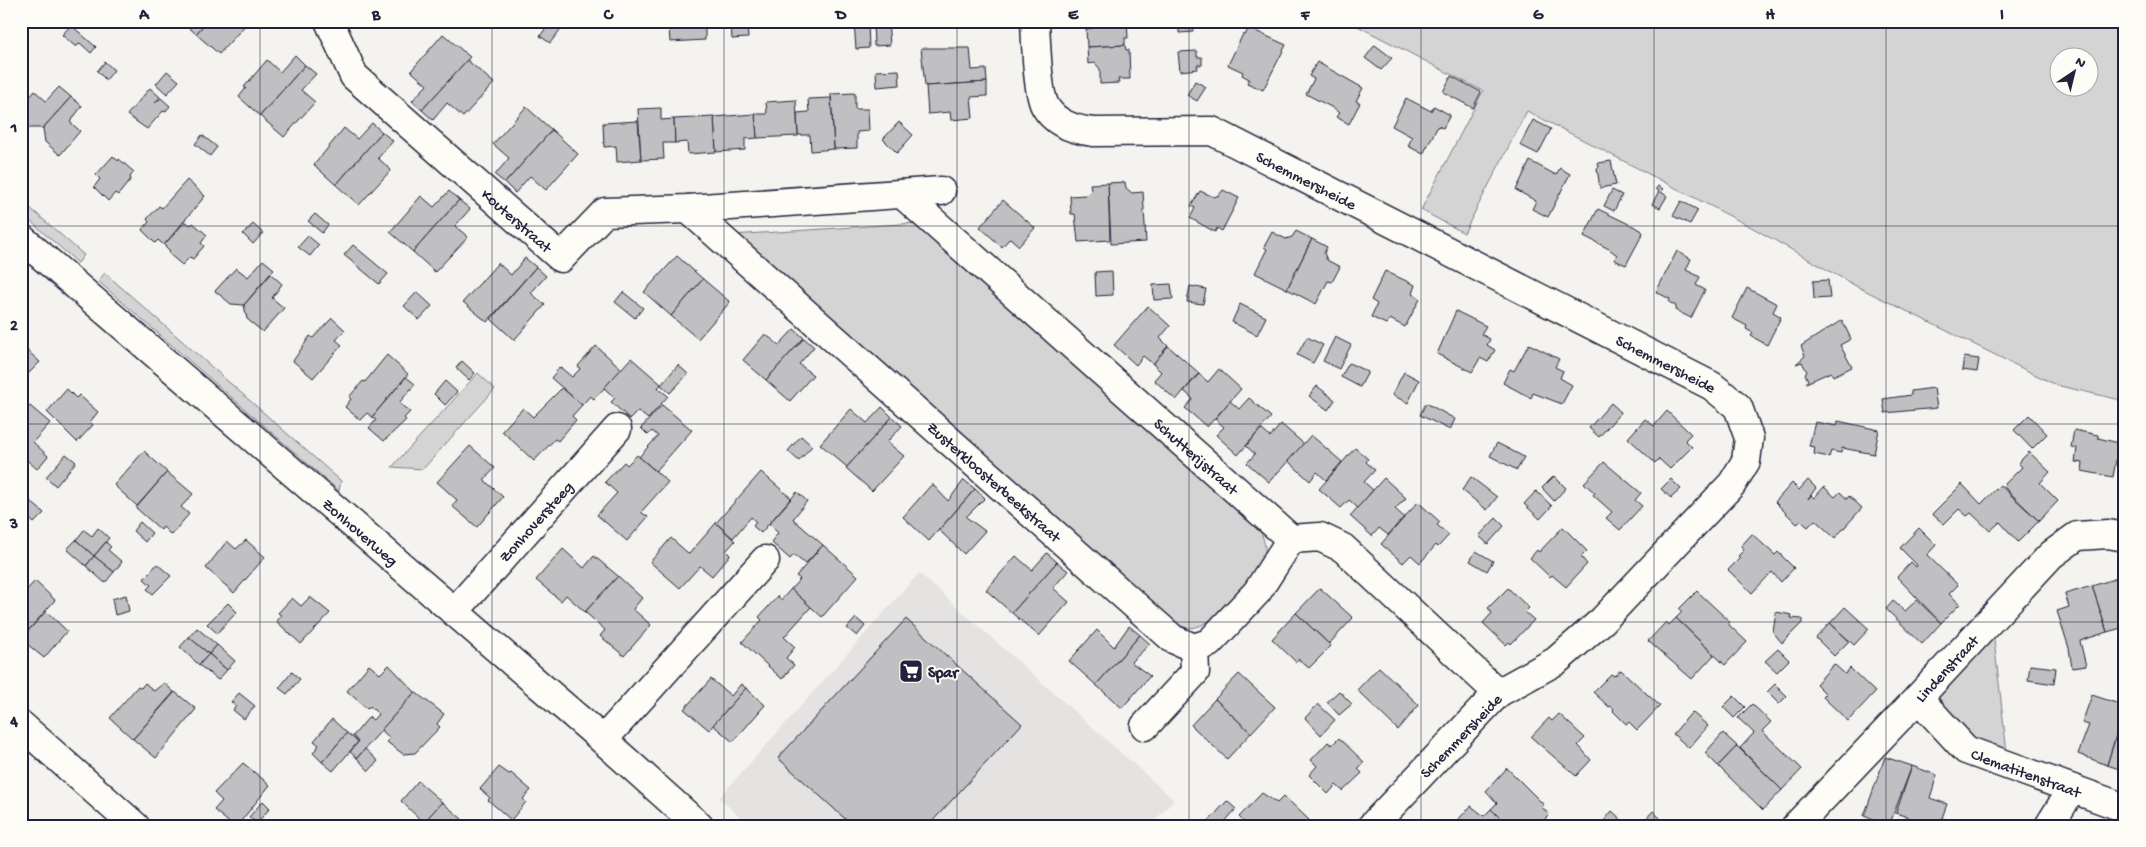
<svg xmlns="http://www.w3.org/2000/svg" width="2146" height="847" font-family="'Gochi Hand',sans-serif">
<rect width="100%" height="100%" fill="#f4f3ef"/>
<filter id="ink" filterUnits="userSpaceOnUse"><feTurbulence type="fractalNoise" baseFrequency=".02" numOctaves="2"/><feDisplacementMap in="SourceGraphic" scale="10" xChannelSelector="R" yChannelSelector="G"/><feConvolveMatrix kernelMatrix="1 2 1 2 8 2 1 2 1" color-interpolation-filters="sRGB"/></filter>
<g filter="url(#ink)">
<!-- built -->
<polygon fill="#e4e3e2" points="919,573 1174,800 1150,826 750,826 719,798"/>
<!-- green -->
<g fill="#d5d4d5" stroke="#7c7b88" fill-rule="evenodd">
<path d="M 1348,21 L 2125,21 L 2125,401 L 2056,385 L 1856,286 L 1753,228 L 1527,111 L 1464,233 L 1421,210 L 1483,91 ZM 2058,58 L 2088,58 L 2088,88 L 2058,88 Z"/>
<polygon points="21,200 84,255 78,263 21,213"/>
<path d="M 916,223 L 1260,529 C 1262,536 1266,545 1265,551 C 1261,575 1215,628 1190,628 C 1183,628 1172,622 1165,619 L 731,235 Z"/>
<polygon points="105,273 341,481 339,491 98,281"/>
<polygon points="478,373 495,389 423,469 392,467"/>
<polygon points="1993,631 2007,753 1974,741 1936,699 1942,683"/>
</g>
<!-- building -->
<g fill="#c0bfc2" stroke="#22223b">
<polygon points="182,21 207,21 196,34"/>
<polygon points="207,21 249,21 219,54 196,34"/>
<polygon points="551,21 567,21 550,43 540,36"/>
<polygon points="854,21 868,21 869,48 856,49"/>
<polygon points="873,21 888,21 890,45 874,46"/>
<polygon points="1097,21 1127,21 1128,38 1125,38 1125,45 1087,47 1086,29 1093,28"/>
<polygon points="1179,21 1192,21 1193,32 1179,33"/>
<polygon points="71,25 96,47 91,53 80,43 76,47 62,35"/>
<polygon points="747,25 748,38 732,39 731,26"/>
<polygon points="705,26 705,40 670,42 669,28"/>
<polygon points="1249,28 1286,45 1263,90 1247,83 1249,79 1242,75 1243,72 1228,65 1243,34 1245,35"/>
<polygon points="443,34 470,57 422,110 412,101 427,85 411,71"/>
<polygon points="1125,45 1126,50 1129,50 1130,79 1118,79 1119,83 1100,84 1100,69 1095,63 1088,64 1087,47"/>
<polygon points="1375,45 1392,58 1381,70 1365,58"/>
<polygon points="921,48 970,48 972,70 986,69 987,82 925,86"/>
<polygon points="1197,51 1197,57 1202,57 1202,65 1197,65 1198,69 1180,71 1178,52"/>
<polygon points="295,55 305,65 260,116 239,97 246,88 244,87 267,60 280,72"/>
<polygon points="467,60 494,83 463,117 447,103 433,120 422,110"/>
<polygon points="105,62 114,70 106,80 97,71"/>
<polygon points="1317,62 1363,88 1356,101 1360,103 1349,124 1336,117 1339,113 1331,107 1306,94 1314,79 1309,76"/>
<polygon points="305,65 316,74 301,90 315,102 284,137 260,116"/>
<polygon points="899,70 900,85 877,87 876,71"/>
<polygon points="167,71 179,81 167,94 156,84"/>
<polygon points="1451,76 1481,92 1473,108 1443,92"/>
<polygon points="1195,81 1206,87 1197,101 1187,95"/>
<polygon points="987,82 987,96 971,97 973,118 951,120 950,112 928,114 926,86"/>
<polygon points="59,87 71,97 43,128 29,128 21,121 21,107 35,91 46,101"/>
<polygon points="150,88 160,97 155,103 161,98 170,106 165,112 163,111 147,129 127,115"/>
<polygon points="855,93 855,109 868,109 869,131 857,132 857,148 834,149 831,94"/>
<polygon points="71,97 82,106 70,122 80,131 60,155 45,142 43,128"/>
<polygon points="831,98 834,149 811,151 810,135 798,135 797,113 809,112 808,99"/>
<polygon points="1406,98 1431,111 1434,106 1450,115 1443,128 1438,126 1423,154 1408,146 1412,137 1392,126"/>
<polygon points="796,100 798,136 757,138 755,114 767,114 766,102"/>
<polygon points="526,107 552,130 505,183 495,175 509,158 493,144"/>
<polygon points="661,108 661,120 674,119 675,143 663,143 664,159 641,160 638,109"/>
<polygon points="755,114 757,138 745,139 745,150 716,152 714,117"/>
<polygon points="714,117 716,152 688,154 687,142 675,143 674,119"/>
<polygon points="1533,120 1551,129 1538,154 1520,145"/>
<polygon points="638,121 641,160 617,162 616,146 604,147 603,123"/>
<polygon points="899,122 913,135 897,153 883,139"/>
<polygon points="372,123 382,132 336,185 314,165 344,128 357,139"/>
<polygon points="552,130 578,154 546,190 530,176 515,193 505,183"/>
<polygon points="382,132 393,141 378,158 391,170 359,205 336,185"/>
<polygon points="202,135 217,147 210,156 195,144"/>
<polygon points="113,156 118,161 119,159 134,172 130,177 131,179 118,195 115,193 108,201 94,187 100,179 96,175"/>
<polygon points="1530,161 1556,175 1560,168 1570,174 1548,217 1532,209 1536,201 1516,190"/>
<polygon points="1611,161 1616,185 1600,188 1597,168 1599,167 1598,163"/>
<polygon points="187,180 205,196 164,245 158,240 155,243 142,230 149,222 147,219 159,206 162,208"/>
<polygon points="1125,182 1126,188 1132,193 1143,192 1146,242 1111,244 1108,183"/>
<polygon points="1108,183 1110,240 1078,242 1075,214 1071,214 1070,196 1086,195 1091,190 1090,184"/>
<polygon points="1658,186 1663,189 1661,192 1667,196 1660,208 1652,204 1659,191 1656,189"/>
<polygon points="1223,190 1239,198 1222,231 1217,228 1215,232 1190,218 1195,208 1191,206 1200,191 1214,197 1219,195"/>
<polygon points="1612,190 1622,195 1614,211 1604,206"/>
<polygon points="449,191 459,200 413,252 390,232 421,196 434,207"/>
<polygon points="459,200 470,209 455,226 468,237 435,272 413,252"/>
<polygon points="1003,200 1035,228 1019,246 1010,238 1002,247 980,227"/>
<polygon points="1681,201 1698,210 1690,224 1673,216"/>
<polygon points="1598,209 1641,230 1643,233 1626,265 1614,260 1617,255 1609,249 1584,236"/>
<polygon points="315,214 328,225 322,233 308,221"/>
<polygon points="185,222 191,225 193,223 207,235 201,243 204,246 193,259 190,257 182,265 168,253 170,251 164,245"/>
<polygon points="253,224 263,233 253,244 243,234"/>
<polygon points="1296,231 1312,239 1287,289 1255,273 1267,249 1264,247 1272,232 1286,239 1292,237"/>
<polygon points="308,236 319,245 310,256 298,247"/>
<polygon points="1312,239 1327,247 1324,253 1327,260 1340,267 1332,282 1328,281 1316,304 1287,289"/>
<polygon points="353,245 388,274 379,284 344,255"/>
<polygon points="1677,251 1691,259 1686,270 1700,277 1696,285 1705,290 1691,318 1675,310 1676,306 1669,302 1670,299 1656,292"/>
<polygon points="677,256 703,279 671,316 644,292"/>
<polygon points="525,258 536,267 487,322 463,302 498,263 511,275"/>
<polygon points="263,260 274,269 244,305 231,304 215,291 236,268 248,277"/>
<polygon points="536,267 546,276 531,293 545,305 514,340 491,319"/>
<polygon points="1112,271 1113,295 1096,296 1095,272"/>
<polygon points="1385,271 1415,285 1412,294 1420,299 1405,327 1390,319 1386,324 1371,317 1377,304 1371,300"/>
<polygon points="271,274 282,284 272,298 284,308 263,332 247,319 244,305"/>
<polygon points="703,279 730,302 698,339 671,316"/>
<polygon points="1828,280 1830,298 1814,299 1813,281"/>
<polygon points="1171,284 1173,299 1154,300 1153,285"/>
<polygon points="1190,286 1206,289 1203,304 1187,302"/>
<polygon points="1747,288 1777,304 1773,312 1781,317 1767,345 1751,336 1753,333 1746,329 1747,326 1732,318"/>
<polygon points="417,292 432,306 419,320 404,306"/>
<polygon points="623,292 643,308 635,318 615,302"/>
<polygon points="1240,304 1266,317 1257,335 1232,322"/>
<polygon points="1148,306 1170,326 1160,338 1168,346 1153,364 1143,356 1136,365 1114,345"/>
<polygon points="1456,311 1486,326 1481,334 1490,339 1487,345 1495,350 1488,362 1480,358 1472,372 1437,354"/>
<polygon points="332,318 345,330 336,340 342,345 313,378 293,361 310,336 313,338"/>
<polygon points="1842,320 1851,339 1840,345 1852,367 1833,376 1831,372 1806,383 1808,380 1805,374 1807,372 1802,362 1796,364 1805,356 1801,346"/>
<polygon points="794,329 804,338 766,380 743,360 765,334 779,345"/>
<polygon points="1307,337 1323,345 1313,363 1297,355"/>
<polygon points="1335,337 1351,345 1339,369 1323,361"/>
<polygon points="804,338 814,347 799,364 813,375 790,401 766,380"/>
<polygon points="1529,344 1559,359 1555,367 1563,371 1560,378 1572,385 1562,404 1533,393 1531,398 1503,383 1510,369 1514,371"/>
<polygon points="21,345 40,362 21,381"/>
<polygon points="596,346 622,369 594,399 590,396 582,405 551,378 560,367 572,377 580,369 578,366"/>
<polygon points="1168,346 1199,373 1176,400 1154,380 1161,372 1153,364"/>
<polygon points="387,355 408,374 372,417 367,413 360,420 345,407 351,399 349,397 363,381 365,382"/>
<polygon points="1964,357 1979,359 1977,372 1962,370"/>
<polygon points="631,358 661,384 658,388 668,396 648,419 638,411 630,419 611,402 615,398 604,388"/>
<polygon points="462,361 475,373 469,380 456,368"/>
<polygon points="1349,363 1368,372 1360,387 1341,377"/>
<polygon points="678,365 688,374 670,393 661,385"/>
<polygon points="1219,369 1241,389 1207,427 1185,408 1193,399 1184,391 1199,374 1208,382"/>
<polygon points="1404,372 1419,380 1408,403 1392,395"/>
<polygon points="406,377 415,384 399,403 410,412 404,418 406,420 384,441 369,428 376,420 372,417"/>
<polygon points="445,381 457,392 445,405 434,394"/>
<polygon points="1317,386 1335,400 1328,410 1309,396"/>
<polygon points="562,388 582,405 572,416 576,420 558,441 555,439 534,461 502,431 523,408 533,417"/>
<polygon points="1934,388 1937,408 1885,413 1883,399 1911,395 1911,391"/>
<polygon points="67,389 76,398 79,395 98,412 90,422 93,425 77,442 47,412"/>
<polygon points="1249,398 1271,417 1238,455 1216,435 1224,427 1215,419 1230,401 1239,409"/>
<polygon points="1426,403 1455,419 1450,430 1420,415"/>
<polygon points="1611,403 1621,412 1599,437 1589,428"/>
<polygon points="662,405 692,430 656,471 639,457 658,436 652,431 648,435 641,428"/>
<polygon points="30,406 50,423 33,442 48,456 37,469 21,455 21,415"/>
<polygon points="882,407 892,417 847,467 820,444 851,409 867,423"/>
<polygon points="1667,411 1691,434 1685,440 1692,447 1670,469 1659,459 1655,463 1628,438 1645,419 1654,426"/>
<polygon points="2029,415 2047,434 2032,449 2014,430"/>
<polygon points="892,417 902,426 887,442 904,456 872,491 846,468"/>
<polygon points="1838,421 1879,430 1874,454 1842,448 1841,453 1831,451 1829,457 1814,454 1815,447 1809,446 1815,422 1837,426"/>
<polygon points="1281,424 1304,444 1269,482 1247,463 1255,454 1246,446 1261,429 1270,437"/>
<polygon points="2074,430 2098,435 2098,438 2119,443 2113,477 2082,471 2083,463 2075,462 2077,448 2071,447"/>
<polygon points="1311,435 1342,462 1326,480 1317,472 1310,481 1288,461"/>
<polygon points="801,436 812,446 799,461 788,451"/>
<polygon points="1497,443 1524,457 1517,470 1490,456"/>
<polygon points="470,446 495,468 484,480 503,497 477,527 452,506 457,500 437,482"/>
<polygon points="1355,448 1368,459 1366,462 1375,470 1364,482 1373,490 1358,508 1349,500 1341,508 1319,489"/>
<polygon points="144,451 167,472 137,506 114,485"/>
<polygon points="2029,452 2050,472 2040,483 2058,501 2039,521 2003,486 2022,467 2018,463"/>
<polygon points="66,454 76,462 56,486 46,477"/>
<polygon points="637,455 668,482 641,512 648,517 627,541 597,515 617,493 605,482 624,462 627,465"/>
<polygon points="1604,462 1641,493 1635,500 1642,506 1620,530 1606,518 1612,512 1593,495 1595,493 1584,483"/>
<polygon points="167,472 193,494 181,507 189,514 171,535 163,527 161,530 136,508"/>
<polygon points="761,472 791,498 761,533 753,526 756,522 751,517 733,538 716,523"/>
<polygon points="1554,476 1566,488 1554,501 1542,488"/>
<polygon points="1471,477 1497,497 1487,510 1462,490"/>
<polygon points="1384,478 1406,498 1395,509 1404,517 1388,535 1379,528 1372,536 1350,516"/>
<polygon points="1671,479 1681,489 1671,498 1661,489"/>
<polygon points="964,480 975,489 929,541 903,517 932,484 948,501"/>
<polygon points="1808,480 1816,488 1808,499 1811,495 1814,498 1824,487 1835,497 1840,492 1847,499 1849,496 1862,508 1835,538 1815,520 1808,527 1801,521 1797,524 1775,502 1792,483 1799,490"/>
<polygon points="1962,484 1981,504 2000,485 2039,521 2018,542 2000,522 1990,531 1971,513 1967,516 1959,509 1944,524 1932,514"/>
<polygon points="975,489 985,498 966,517 985,531 964,554 939,530"/>
<polygon points="1536,491 1552,506 1540,519 1524,504"/>
<polygon points="797,492 807,501 793,519 823,545 805,564 794,555 790,559 771,542 778,533 769,524"/>
<polygon points="29,500 44,513 34,523 21,511 21,508"/>
<polygon points="1418,502 1440,522 1437,525 1449,535 1438,547 1436,545 1420,563 1411,555 1403,563 1381,544"/>
<polygon points="1496,518 1504,526 1488,544 1479,536"/>
<polygon points="140,522 152,533 145,542 133,531"/>
<polygon points="716,523 735,541 726,551 730,555 712,576 700,566 680,588 650,562 671,538 689,554"/>
<polygon points="1563,527 1587,551 1581,557 1587,564 1566,587 1552,575 1550,577 1530,558 1537,550 1539,552"/>
<polygon points="98,528 109,538 94,556 76,540 84,530 92,536"/>
<polygon points="1919,528 1936,545 1927,555 1958,585 1949,594 1960,604 1941,623 1897,577 1911,562 1916,567 1917,565 1900,548"/>
<polygon points="1752,534 1775,555 1778,552 1794,568 1781,582 1772,572 1752,593 1728,570 1740,558 1738,556 1744,550 1741,546"/>
<polygon points="76,540 94,556 86,566 67,549"/>
<polygon points="246,540 265,557 234,593 206,568 227,541 236,549"/>
<polygon points="106,542 111,547 108,550 122,562 114,572 94,556"/>
<polygon points="823,545 858,576 822,617 791,589 800,579 796,576"/>
<polygon points="563,549 584,568 594,556 618,576 585,612 566,595 561,601 536,580"/>
<polygon points="1476,551 1493,561 1487,571 1470,561"/>
<polygon points="1047,553 1057,562 1012,613 986,590 1016,556 1032,570"/>
<polygon points="94,556 114,572 105,583 86,566"/>
<polygon points="1057,562 1068,571 1053,588 1069,602 1039,636 1012,613"/>
<polygon points="157,564 171,576 153,594 147,589 151,585 144,579"/>
<polygon points="618,576 642,598 633,609 651,625 624,656 600,636 605,630 585,612"/>
<polygon points="2117,578 2125,598 2125,627 2107,632 2092,586"/>
<polygon points="35,581 55,600 21,639 21,592 23,594"/>
<polygon points="2092,586 2107,632 2080,641 2086,666 2072,668 2069,648 2057,611 2069,607 2065,594"/>
<polygon points="1320,588 1353,618 1329,644 1296,613"/>
<polygon points="1508,588 1529,608 1525,612 1534,620 1511,644 1509,642 1506,645 1483,623 1492,613 1488,608"/>
<polygon points="791,589 811,607 784,637 795,647 786,658 794,665 782,679 742,642 762,620 759,617 778,596 781,600"/>
<polygon points="1697,591 1729,621 1728,624 1747,642 1725,665 1676,618 1682,612 1679,609"/>
<polygon points="126,595 129,611 115,615 112,599"/>
<polygon points="310,597 330,613 301,644 276,621 281,615 278,613 292,598 301,606"/>
<polygon points="1917,600 1941,623 1922,644 1886,609 1893,601 1905,611"/>
<polygon points="228,603 237,612 217,633 207,624"/>
<polygon points="1845,607 1869,629 1854,645 1830,623"/>
<polygon points="46,611 67,631 44,658 21,639"/>
<polygon points="1776,612 1792,615 1791,618 1802,619 1802,623 1782,643 1773,632"/>
<polygon points="1296,613 1331,646 1309,668 1298,659 1296,662 1272,639"/>
<polygon points="856,618 865,626 857,636 847,628"/>
<polygon points="1676,618 1714,655 1692,679 1648,641 1666,622 1669,625"/>
<polygon points="906,619 1022,724 928,826 853,826 778,758"/>
<polygon points="1830,623 1849,641 1834,656 1816,638"/>
<polygon points="1129,626 1140,635 1096,685 1069,661 1097,630 1114,647"/>
<polygon points="197,628 217,645 209,654 189,637"/>
<polygon points="1140,635 1150,644 1131,662 1150,676 1122,708 1096,685"/>
<polygon points="189,637 209,654 199,665 180,647"/>
<polygon points="217,645 235,661 227,670 209,654"/>
<polygon points="1778,649 1789,660 1777,672 1765,661"/>
<polygon points="209,654 227,670 218,680 199,665"/>
<polygon points="1834,664 1845,674 1850,668 1875,692 1848,721 1823,697 1826,694 1816,684"/>
<polygon points="369,665 380,674 389,665 415,692 357,758 350,752 358,742 353,736 369,717 373,720 378,714 370,706 367,709 347,691"/>
<polygon points="2030,665 2056,668 2054,684 2028,680"/>
<polygon points="1379,667 1419,705 1398,730 1357,690"/>
<polygon points="1621,670 1660,706 1637,730 1629,722 1626,724 1613,711 1614,709 1611,706 1609,707 1593,692 1611,674 1614,676"/>
<polygon points="292,672 300,679 287,694 279,688"/>
<polygon points="1239,674 1275,707 1251,733 1215,699"/>
<polygon points="711,679 731,696 741,684 746,688 709,730 684,709"/>
<polygon points="145,683 154,691 164,683 174,692 133,739 110,718 138,686 141,688"/>
<polygon points="1775,684 1787,696 1779,704 1767,692"/>
<polygon points="746,688 765,705 733,742 713,725"/>
<polygon points="1339,691 1352,704 1339,715 1327,702"/>
<polygon points="175,692 196,709 156,758 133,739"/>
<polygon points="415,692 444,714 437,724 440,727 415,753 403,754 387,742 390,738 381,730"/>
<polygon points="239,693 255,706 244,719 233,710 236,706 231,702"/>
<polygon points="2092,695 2125,706 2107,765 2078,754 2089,725 2082,723"/>
<polygon points="1734,696 1745,707 1734,718 1723,707"/>
<polygon points="1215,699 1251,733 1227,759 1191,725"/>
<polygon points="1318,704 1335,720 1321,735 1305,718"/>
<polygon points="1752,704 1771,722 1762,731 1802,769 1782,790 1740,748 1754,733 1738,718"/>
<polygon points="1692,712 1708,726 1689,748 1673,734"/>
<polygon points="1559,714 1585,738 1578,745 1591,760 1576,776 1531,737 1549,718 1552,721"/>
<polygon points="332,719 347,733 322,762 313,753 319,745 314,741"/>
<polygon points="347,733 358,742 333,771 322,762"/>
<polygon points="1723,733 1737,746 1718,766 1705,753"/>
<polygon points="2117,733 2125,735 2125,771 2107,765"/>
<polygon points="1339,738 1364,762 1358,769 1362,773 1343,791 1336,785 1328,794 1309,775 1317,766 1311,760 1328,742 1332,745"/>
<polygon points="1737,746 1782,790 1763,810 1718,766"/>
<polygon points="365,749 378,761 369,771 357,758"/>
<polygon points="1885,757 1912,766 1889,826 1864,816"/>
<polygon points="243,763 270,785 237,826 233,826 214,810 222,801 214,793"/>
<polygon points="1912,766 1937,775 1930,798 1947,804 1942,818 1963,826 1933,826 1896,813"/>
<polygon points="499,767 509,774 511,773 531,790 523,799 526,802 511,820 488,800 490,798 480,789"/>
<polygon points="1507,768 1544,805 1542,807 1549,815 1538,826 1508,826 1491,809 1497,803 1486,791"/>
<polygon points="418,781 442,802 424,823 401,801"/>
<polygon points="1262,793 1277,803 1284,796 1309,820 1304,826 1248,826 1239,817"/>
<polygon points="263,801 270,808 257,823 249,817"/>
<polygon points="1227,801 1236,809 1221,826 1205,825"/>
<polygon points="442,802 462,819 457,826 430,826 425,821"/>
<polygon points="1471,806 1484,816 1491,809 1508,826 1452,826"/>
<polygon points="1612,811 1625,823 1622,826 1600,826"/>
<polygon points="1653,811 1668,826 1639,826"/>
</g>
<g fill="none" stroke-linecap="round" stroke-linejoin="round">
<!-- street casing -->
<g stroke="#22223b" stroke-width="31">
<g id="street">
<path id="s1" d="M 329,21 L 354,76 L 561,258 L 605,212 L 688,209 L 941,191"/>
<path id="s2" d="M 1035,21 C 1036,40 1037,91 1045,106 C 1055,124 1075,130 1094,132 L 1212,131 L 1712,386 L 1738,407 L 1749,438 L 1746,461 L 1732,484 L 1603,620 L 1556,661 L 1498,693 L 1372,826"/>
<path id="s3" d="M 902,194 L 1291,539 L 1320,537 L 1343,548 L 1498,693"/>
<path id="s4" d="M 688,209 L 1173,639 L 1194,648 L 1209,643 L 1257,592 L 1291,539"/>
<path id="s5" d="M 454,612 L 617,429"/>
<path id="s6" d="M 1918,698 L 1966,750 L 2125,808"/>
<polyline points="21,725 135,826"/>
<polyline points="1145,726 1195,672 1194,648"/>
<polyline points="603,740 765,560"/>
<path id="s7" d="M 1796,826 L 1918,698 L 2051,555 L 2077,536 L 2108,534 L 2125,537"/>
<polyline points="2049,826 2072,789"/>
</g>
</g>
<!-- secondary casing -->
<g stroke="#22223b" stroke-width="31">
<g id="secondary">
<path id="s8" d="M 21,238 L 603,740 L 699,826"/>
</g>
</g>
<!-- street -->
<use href="#street" stroke="#fdfcf7" stroke-width="28"/>
<!-- secondary -->
<use href="#secondary" stroke="#fdfcf7" stroke-width="28"/>
</g>
</g>
<!-- grid -->
<path fill="none" stroke="#22223b" stroke-width="1" stroke-opacity="0.55" d="M 260,21 L 260,826M 492,21 L 492,826M 724,21 L 724,826M 957,21 L 957,826M 1189,21 L 1189,826M 1421,21 L 1421,826M 1654,21 L 1654,826M 1886,21 L 1886,826M 21,226 L 2125,226M 21,424 L 2125,424M 21,622 L 2125,622"/>
<!-- icons -->
<defs>
<g id="supermarket-square" transform="scale(1.25)"><rect x="-9" y="-9" width="18" height="18" rx="4" fill="#22223b" stroke="#fdfcf7"/><path d="M-6-5.5h2.5l.6 2H6L4.5 2H-2.5L-4.4-4H-6ZM-1.5 3.2a1.3 1.3 0 1 0 .1 0ZM3 3.2a1.3 1.3 0 1 0 .1 0Z" fill="#fff"/></g>
</defs>
<g fill-rule="evenodd">
<use href="#supermarket-square" x="911" y="671"/>
</g>
<g text-anchor="middle" stroke-width="4" stroke-linejoin="round" paint-order="stroke">
<!-- street labels -->
<g font-size="16" fill="#22223b" stroke="#fdfcf7">
<text dy="6" stroke="none"><textPath href="#s2" startOffset="368">Schemmersheide</textPath></text>
<text dy="6" stroke="none"><textPath href="#s1" startOffset="278">Kouterstraat</textPath></text>
<text dy="6" stroke="none"><textPath href="#s2" startOffset="772">Schemmersheide</textPath></text>
<text dy="6" stroke="none"><textPath href="#s3" startOffset="394">Schutterijstraat</textPath></text>
<text dy="6" stroke="none"><textPath href="#s4" startOffset="410">Zusterkloosterbeekstraat</textPath></text>
<text dy="6" stroke="none"><textPath href="#s5" startOffset="122">Zonhoversteeg</textPath></text>
<text dy="6" stroke="none"><textPath href="#s8" startOffset="449">Zonhoverweg</textPath></text>
<text dy="6" stroke="none"><textPath href="#s7" startOffset="218">Lindenstraat</textPath></text>
<text transform="translate(1460 735) rotate(-46)" y="6">Schemmersheide</text>
<text dy="6" stroke="none"><textPath href="#s6" startOffset="135">Clematitenstraat</textPath></text>
</g>
<!-- poi labels -->
<g font-size="16" font-weight="bold" fill="#22223b" stroke="#fdfcf7" text-anchor="start">
<text x="928" y="677">Spar</text>
</g>
</g>
<!-- margin -->
<rect width="2146" height="847" fill="none" stroke="#fdfcf7" stroke-width="55"/>
<!-- north arrow -->
<g transform="translate(2074 72) rotate(35)"><circle r="24" fill="#fdfcf7" stroke="#a5a5ac"/>
<path d="M0-4L9 19L0 12L-9 19Z" fill="#22223b"/>
<text y="-8" font-size="14" font-weight="bold" text-anchor="middle" fill="#22223b">N</text>
</g>
<rect x="28" y="28" width="2090" height="792" fill="none" stroke="#22223b" stroke-width="2"/>
<g font-size="16" text-anchor="middle" font-weight="bold" fill="#22223b">
<text x="144" y="19">A</text>
<text x="376" y="19">B</text>
<text x="608" y="19">C</text>
<text x="841" y="19">D</text>
<text x="1073" y="19">E</text>
<text x="1305" y="19">F</text>
<text x="1538" y="19">G</text>
<text x="1770" y="19">H</text>
<text x="2002" y="19">I</text>
<text x="14" y="132">1</text>
<text x="14" y="330">2</text>
<text x="14" y="528">3</text>
<text x="14" y="726">4</text>
</g>
</svg>
